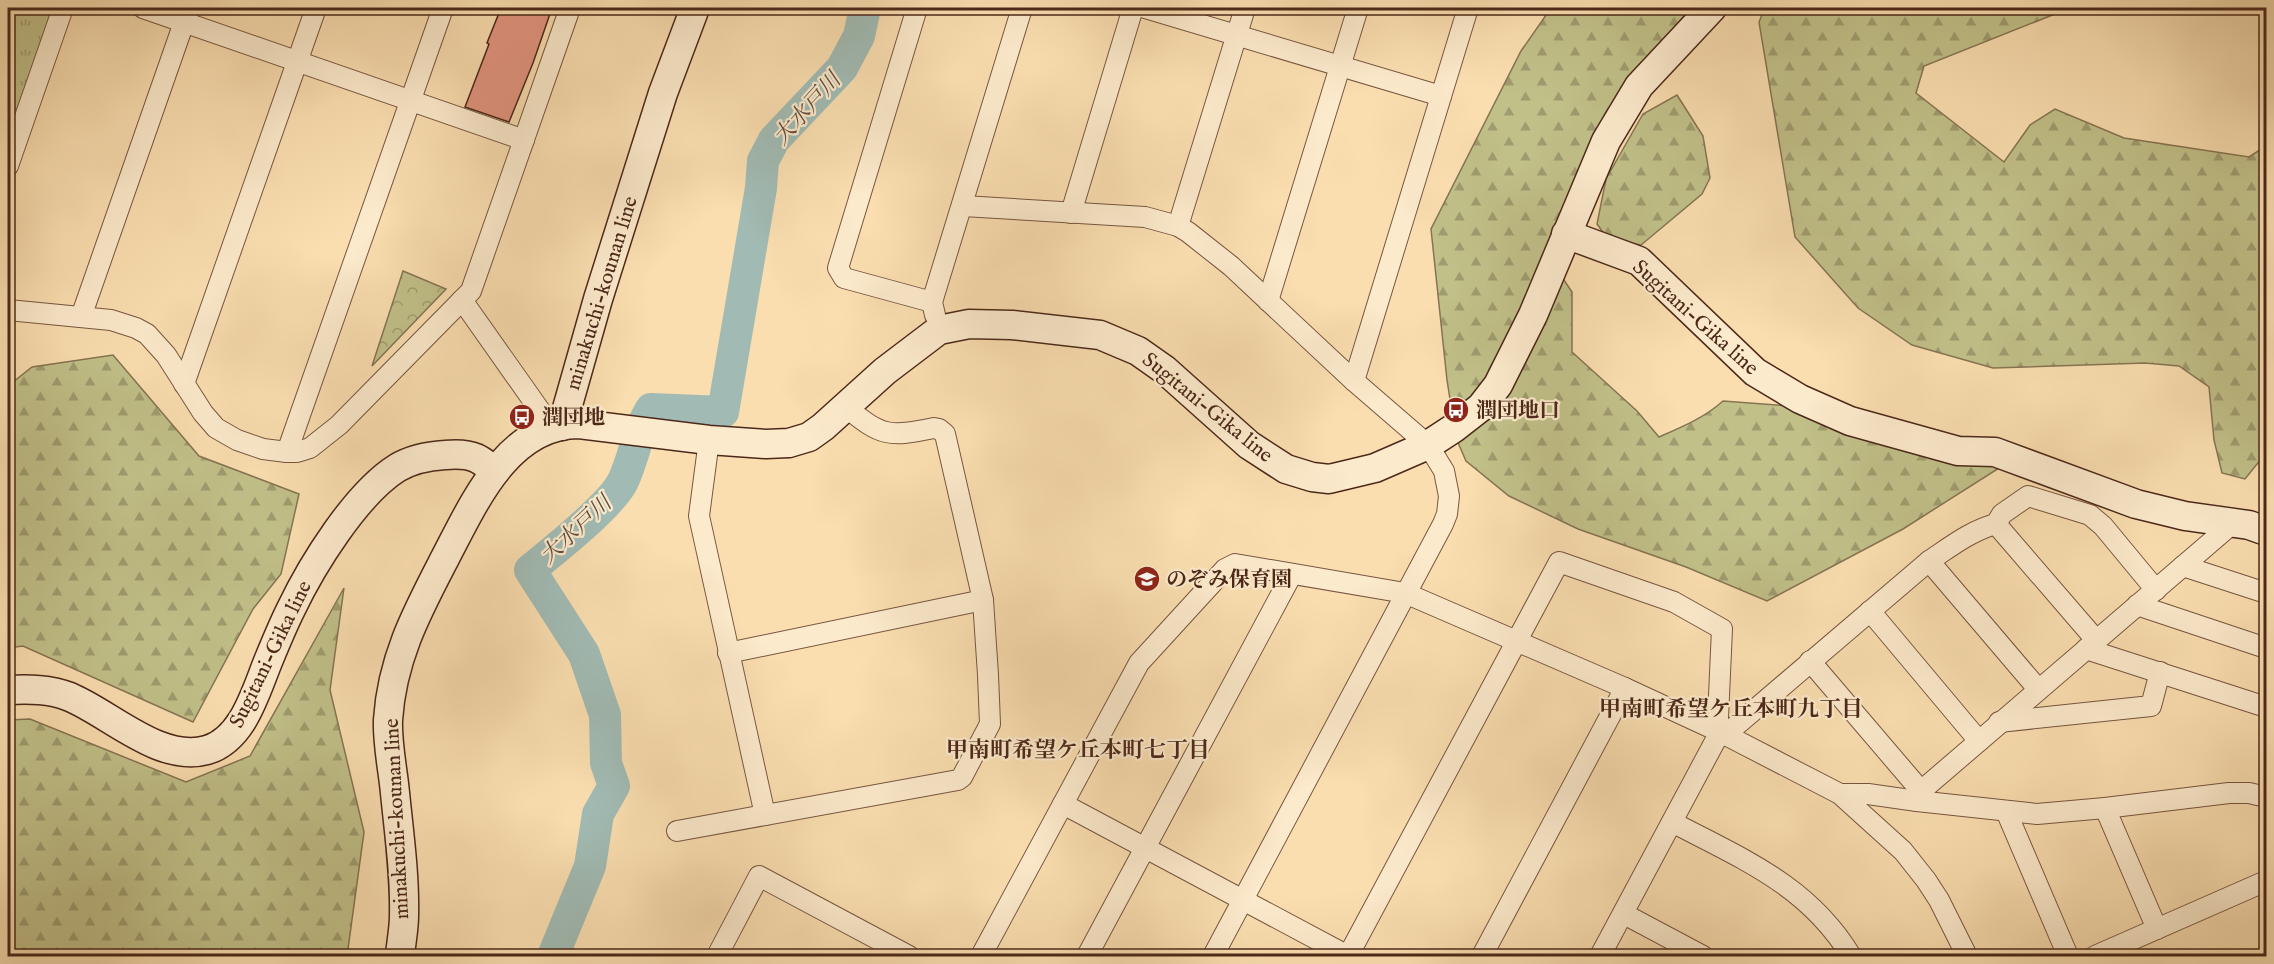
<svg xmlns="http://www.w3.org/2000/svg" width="2274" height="964" font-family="'IM FELL English','Noto Serif JP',serif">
<defs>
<pattern id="grass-tufts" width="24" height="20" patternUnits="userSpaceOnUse" patternTransform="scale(1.5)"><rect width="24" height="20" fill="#c1c089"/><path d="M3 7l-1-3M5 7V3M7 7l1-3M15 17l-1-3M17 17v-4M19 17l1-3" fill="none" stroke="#9f9c6f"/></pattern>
<pattern id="forest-firs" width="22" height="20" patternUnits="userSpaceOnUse" patternTransform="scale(1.5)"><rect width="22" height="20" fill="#c1c089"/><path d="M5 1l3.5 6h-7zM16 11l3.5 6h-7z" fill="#9f9c6f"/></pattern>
<pattern id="park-crowns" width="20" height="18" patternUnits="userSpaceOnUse" patternTransform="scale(1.5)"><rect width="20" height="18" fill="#c1c089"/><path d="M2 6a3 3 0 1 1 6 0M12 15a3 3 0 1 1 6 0" fill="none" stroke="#9f9c6f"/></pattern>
</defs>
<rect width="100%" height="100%" fill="#fadeb0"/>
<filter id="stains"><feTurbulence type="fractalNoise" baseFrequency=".00333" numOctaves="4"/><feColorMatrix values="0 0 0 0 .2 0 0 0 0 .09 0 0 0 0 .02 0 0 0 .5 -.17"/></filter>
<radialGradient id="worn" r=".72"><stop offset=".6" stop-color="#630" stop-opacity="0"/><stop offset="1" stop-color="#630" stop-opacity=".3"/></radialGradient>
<!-- grass -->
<polygon fill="url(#grass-tufts)" stroke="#867452" stroke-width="1.5" points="8,8 56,8 8,144"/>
<!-- forest -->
<g fill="url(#forest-firs)" stroke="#867452" stroke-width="1.5">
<path d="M 1551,8 L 1695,8 L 1685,15 L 1621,89 L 1548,256 L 1572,292 L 1572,352 L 1637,411 L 1659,437 C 1682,427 1704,418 1723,401 L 1790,406 L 2007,463 L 1903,529 L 1767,601 L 1686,567 L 1578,529 L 1509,496 L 1466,461 L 1456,438 L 1447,380 L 1431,229 L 1521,51 Z"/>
<polygon points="1765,8 2070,8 1924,66 1916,93 2004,162 2030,125 2055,109 2124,138 2249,157 2266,146 2266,453 2245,479 2222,473 2214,440 2209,387 2179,366 2145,363 1993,368 1912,345 1858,308 1795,237 1759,22"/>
<polygon points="1677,95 1703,136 1710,178 1702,194 1641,245 1607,238 1597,224 1606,179 1643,114"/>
<polygon points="113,355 199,456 299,494 281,574 253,609 193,722 23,646 8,648 8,386 32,367"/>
<polygon points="344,588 330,690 364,832 347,956 8,956 8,720 30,719 186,782 250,756"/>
</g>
<!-- park -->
<polygon fill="url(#park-crowns)" stroke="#867452" stroke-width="1.5" points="403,271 446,289 372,366"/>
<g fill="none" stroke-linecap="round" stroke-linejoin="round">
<!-- river -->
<path stroke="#a1bbb4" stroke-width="32" d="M 553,956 L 590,866 L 598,814 L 614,786 L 606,763 L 605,715 L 584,654 L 530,570 C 553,551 611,506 623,481 C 634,458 637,431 651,409 L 723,412 L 761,188 L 763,161 L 774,140 L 842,68 L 859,36 L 865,8"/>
</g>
<!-- building -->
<polygon fill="#e1947f" stroke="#4c281a" stroke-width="1.5" points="501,8 552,8 533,63 509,122 465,107 489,44 487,43"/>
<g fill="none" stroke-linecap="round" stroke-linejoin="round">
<!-- street casing -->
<g stroke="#785640" stroke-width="22">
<g id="street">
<polyline points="143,8 524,140"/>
<polyline points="917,8 838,268 844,278 932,302"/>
<polyline points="1145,8 1441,96"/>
<polyline points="8,166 63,8"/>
<polyline points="963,206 1145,217 1178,226 1188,232 1231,266 1354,381 1428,445 1444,471 1449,496 1447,514 1443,524 1213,956"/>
<polyline points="1071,213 1133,8"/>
<polyline points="1178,226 1245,8"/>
<polyline points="462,300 553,429"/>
<polyline points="1268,301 1358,8"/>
<polyline points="8,310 111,320 136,328 147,334 166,355 203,413 216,428 237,440 263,449 287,452 297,452 310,448 339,425 471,291 570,8"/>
<polyline points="935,315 932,302 1022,8"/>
<polyline points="81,317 189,8"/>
<polyline points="1354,381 1468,8"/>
<polyline points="184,384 316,8"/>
<polyline points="709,440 699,516 765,815"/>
<polyline points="287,452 443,8"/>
<polyline points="1996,524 2096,640"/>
<polyline points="1929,561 2038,689"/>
<polyline points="2183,566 2266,593"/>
<polyline points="2137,605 2266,648"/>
<polyline points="1870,611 1979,741"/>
<polyline points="2086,649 2266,707"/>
<polyline points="728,653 983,600"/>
<polyline points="1810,661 1921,791"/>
<polyline points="1999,722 2151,706 2160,672"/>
<path d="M 1720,732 L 1732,729 L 1929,561 C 1950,547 1972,530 1996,524 L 2002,514 L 2028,496 L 2090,515 L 2103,526 L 2156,590"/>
<polyline points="1840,794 1868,794 1917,801 2037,814 2105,808 2229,793 2249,793 2266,797"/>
<polyline points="1917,801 1921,791 2232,524"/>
<polyline points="1063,804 1348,956"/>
<polyline points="2105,808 2157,929"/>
<polyline points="2006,811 2068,956"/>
<path d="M 1672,822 C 1742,859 1808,885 1851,956"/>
<path d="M 677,831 L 958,780 L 962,777 L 990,724 L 988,675 L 983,600 L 945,434 L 939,429 L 934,428 C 889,437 882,437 846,407"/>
<polyline points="1624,914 1703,956"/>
<polyline points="717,956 759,876 909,956"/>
<polyline points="981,956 1139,663 1225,569 1235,564 1405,593 1625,688 1720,732 1840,794 1903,851 1926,880 1939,900 1967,956"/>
<polyline points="1087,956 1292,574"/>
<polyline points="1348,956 1559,562 1674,602 1722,629 1718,718 1720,732 1600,956"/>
<polyline points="1482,956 1625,688"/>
<polyline points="2095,956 2266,881"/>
</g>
</g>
<!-- secondary casing -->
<g stroke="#4c281a" stroke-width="31">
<g id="secondary">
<polyline points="1566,234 1639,261 1755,372 1800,399 1850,421 1958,451 1995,452 2136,504 2185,516 2249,525 2266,531"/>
<polyline points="562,426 598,299 663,93 695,8"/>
<path d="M 8,690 C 29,689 50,689 70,697 C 112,715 160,763 207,750 C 244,739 256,690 269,659 C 276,642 283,625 291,609 C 312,565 356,494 397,468 C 412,459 428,456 445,455 C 455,454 467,454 476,458 C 483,461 489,467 495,471"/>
<path d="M 400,956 C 401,943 404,929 404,916 C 405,875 399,833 395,793 C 393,770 387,744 388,720 C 392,658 417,612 445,558 C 473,505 507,424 579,424 L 709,440 L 766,444 L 789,443 L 809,437 L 823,427 L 885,371 L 939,330 L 969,324 L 1012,325 L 1100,335 L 1138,351 L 1165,370 L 1249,445 L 1286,469 L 1312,477 L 1329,479 L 1375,468 L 1428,445 L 1454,428 L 1481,407 L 1498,385 L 1533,315 L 1606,141 L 1639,86 L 1712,8"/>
</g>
</g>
<!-- street -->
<use href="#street" stroke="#fceacc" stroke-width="20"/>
<!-- secondary -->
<use href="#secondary" stroke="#fceacc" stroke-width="28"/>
</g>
<!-- icons -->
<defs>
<g id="bus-disc" transform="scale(1.35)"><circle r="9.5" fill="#8f2418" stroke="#fceacc"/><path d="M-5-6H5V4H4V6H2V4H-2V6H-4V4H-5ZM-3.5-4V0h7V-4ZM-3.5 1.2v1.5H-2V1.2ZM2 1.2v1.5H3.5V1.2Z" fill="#fff"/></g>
<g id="school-disc" transform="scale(1.35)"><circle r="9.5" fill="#8f2418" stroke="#fceacc"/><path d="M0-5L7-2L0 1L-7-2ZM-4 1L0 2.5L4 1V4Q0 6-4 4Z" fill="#fff"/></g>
</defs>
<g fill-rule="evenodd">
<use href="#bus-disc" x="1456" y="410"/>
<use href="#bus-disc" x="522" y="417"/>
<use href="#school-disc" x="1147" y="579"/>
</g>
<g text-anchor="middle" stroke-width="4.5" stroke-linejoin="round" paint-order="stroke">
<!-- street labels -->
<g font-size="21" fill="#4c281a" stroke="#fceacc">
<text transform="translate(601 293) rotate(-73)" y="7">minakuchi-kounan line</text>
<text transform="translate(1696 317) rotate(42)" y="7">Sugitani-Gika line</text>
<text transform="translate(1208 407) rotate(39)" y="7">Sugitani-Gika line</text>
<text transform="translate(270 654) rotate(-64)" y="7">Sugitani-Gika line</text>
<text transform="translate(396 819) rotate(-93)" y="7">minakuchi-kounan line</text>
</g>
<!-- poi labels -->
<g font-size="21" font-weight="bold" fill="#4c281a" stroke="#fceacc" text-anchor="start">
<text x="1476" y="417">潤団地口</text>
<text x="542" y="424">潤団地</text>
<text x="1166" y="586">のぞみ保育園</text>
</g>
<!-- water labels -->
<g font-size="22" font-style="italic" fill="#614d40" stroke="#fceacc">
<text transform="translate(806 108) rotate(-48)" y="8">大水戸川</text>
<text transform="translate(575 529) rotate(-43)" y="8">大水戸川</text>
</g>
<!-- neighbourhood labels -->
<g font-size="22" font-weight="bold" fill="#4c281a" stroke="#fceacc">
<text x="1731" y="716">甲南町希望ケ丘本町九丁目</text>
<text x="1078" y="757">甲南町希望ケ丘本町七丁目</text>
</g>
</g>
<!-- margin -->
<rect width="2274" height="964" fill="none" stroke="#fadeb0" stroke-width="30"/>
<rect x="9" y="9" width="2256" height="946" fill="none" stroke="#4c281a" stroke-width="3"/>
<rect x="15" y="15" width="2244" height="934" fill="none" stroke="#4c281a" stroke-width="1.5"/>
<rect width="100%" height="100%" filter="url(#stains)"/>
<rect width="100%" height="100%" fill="url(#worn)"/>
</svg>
